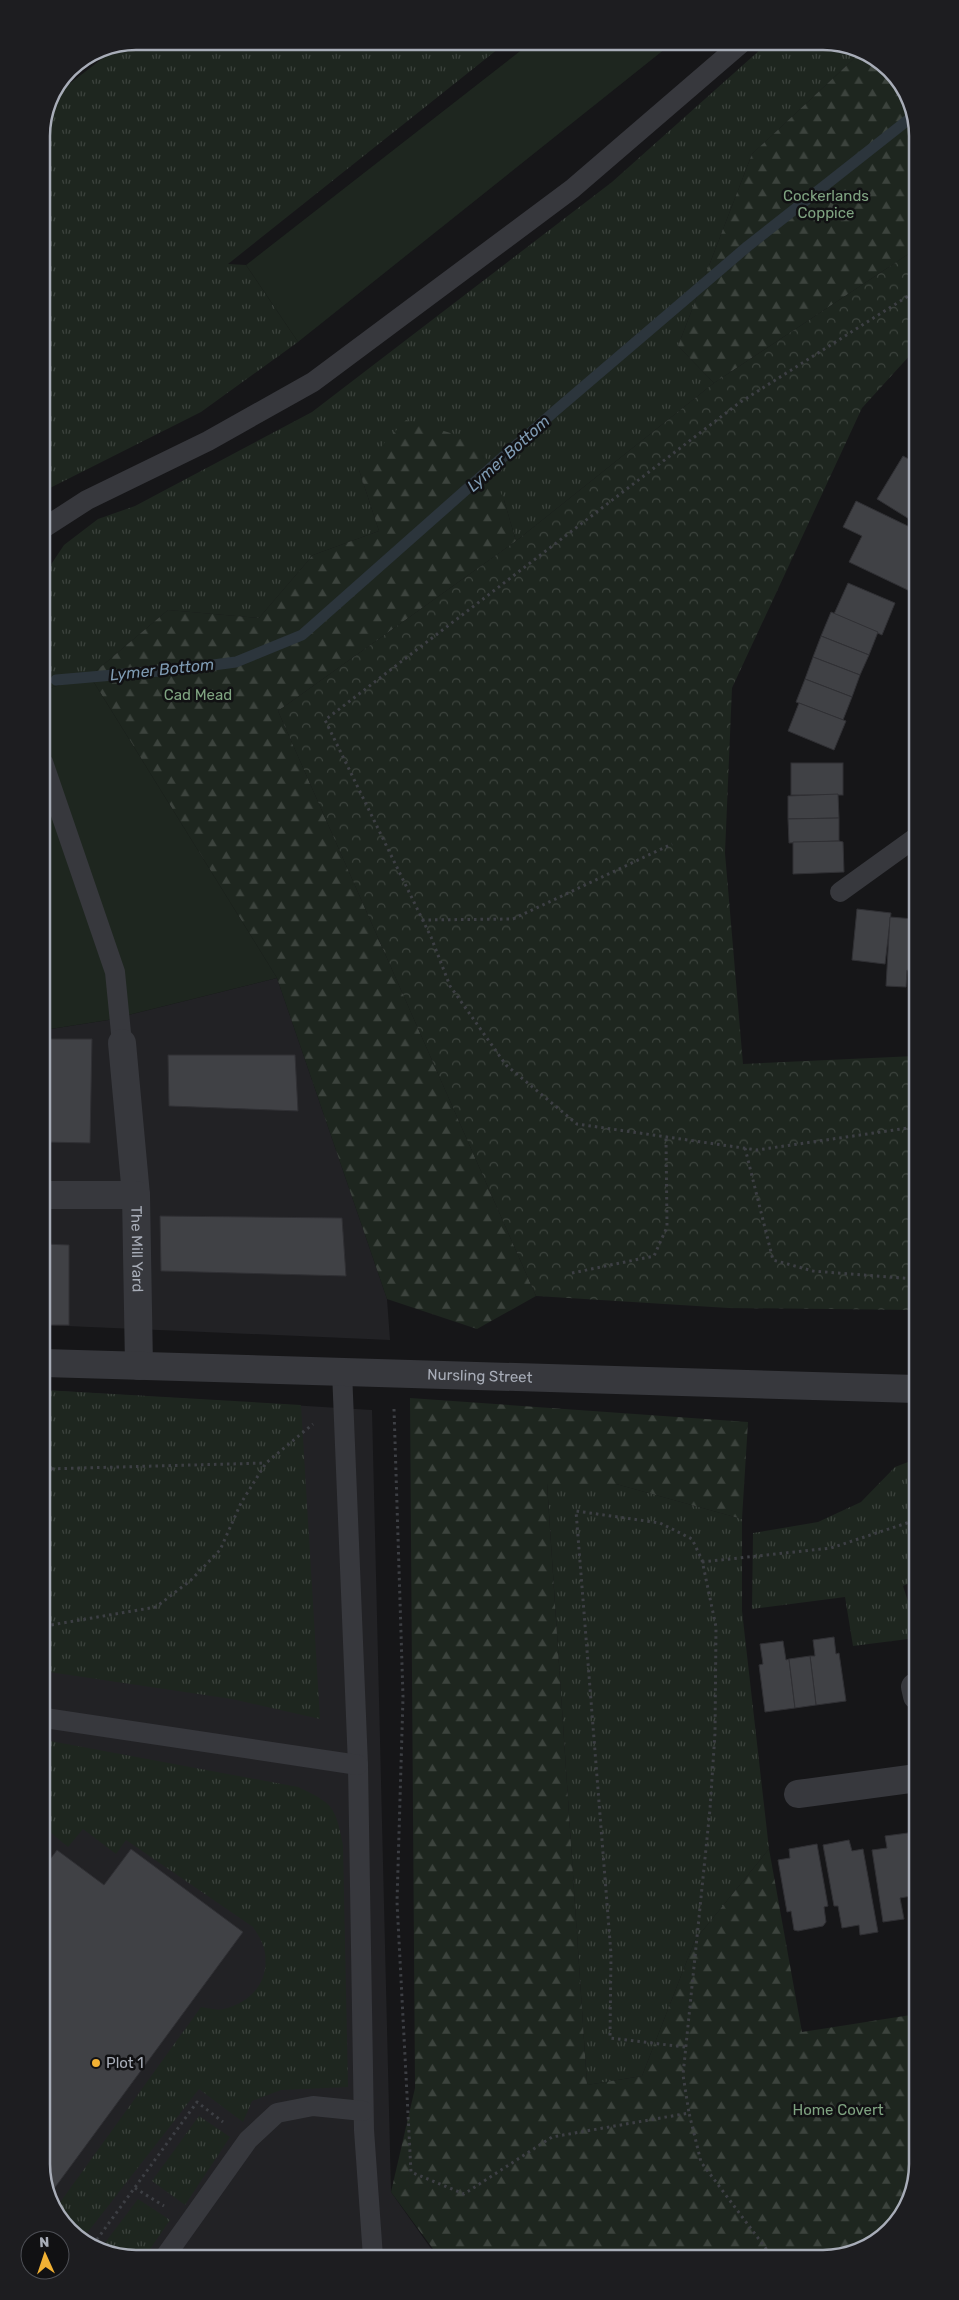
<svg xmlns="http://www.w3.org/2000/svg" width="959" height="2300" font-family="Rubik,sans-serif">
<defs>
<pattern id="grass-tufts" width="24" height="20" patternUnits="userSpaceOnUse" patternTransform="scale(1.25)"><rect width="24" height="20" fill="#1e261f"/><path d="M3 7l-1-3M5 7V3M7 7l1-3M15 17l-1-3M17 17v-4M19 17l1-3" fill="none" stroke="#3c433d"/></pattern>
<pattern id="forest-firs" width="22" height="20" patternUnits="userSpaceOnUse" patternTransform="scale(1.25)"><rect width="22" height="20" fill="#1e261f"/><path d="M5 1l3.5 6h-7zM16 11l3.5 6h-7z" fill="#3c433d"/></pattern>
<pattern id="park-crowns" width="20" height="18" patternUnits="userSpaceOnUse" patternTransform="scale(1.25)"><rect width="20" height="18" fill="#1e261f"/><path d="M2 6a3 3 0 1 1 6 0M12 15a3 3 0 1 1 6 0" fill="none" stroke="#3c433d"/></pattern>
</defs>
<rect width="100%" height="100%" fill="#161618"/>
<!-- built -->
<g fill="#222225">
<polygon points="277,978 387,1299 390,1340 44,1325 44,1030 108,1020"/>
<polygon points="44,1390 372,1410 391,2192 437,2257 129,2259 78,2239 46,2194"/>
</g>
<!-- grass -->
<g fill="url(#grass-tufts)">
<polygon points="136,41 508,41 228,264 246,265 298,342 201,412 42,492 41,130 59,92 121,44"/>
<polygon points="770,41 830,41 860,53 752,154 678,346 714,383 516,541 504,500 359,470 379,531 313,555 259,618 168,610 90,676 43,690 42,583 46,572 64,545 98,519 135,506 312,412 612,182"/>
<polygon points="44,1390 301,1405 320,1719 232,1699 49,1672 45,1692"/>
<polygon points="916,1459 916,1580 903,1586 916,1626 916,1638 853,1646 845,1597 752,1609 753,1533 818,1522 861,1502 895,1467"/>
<polygon points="547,1483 616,1484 742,1519 742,1611 769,1849 695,1940 642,2076 587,2085"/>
<path d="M 45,1740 L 298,1787 C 334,1804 335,1806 343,1845 L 348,2087 L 281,2090 L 252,2101 L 243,2122 L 199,2089 L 84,2237 L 70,2228 L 56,2208 L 201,2007 C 208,2008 218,2011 224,2009 C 254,2001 271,1979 264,1948 C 262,1941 257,1933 253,1927 L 126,1840 L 116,1854 L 83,1829 L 68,1847 L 45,1828 Z"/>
<polygon points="199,2116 230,2137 185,2205 152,2181"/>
<polygon points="138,2199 170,2220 144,2258 129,2259 101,2248"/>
</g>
<!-- forest -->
<g fill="url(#forest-firs)">
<polygon points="860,53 881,61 913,106 913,251 714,383 678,346 752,154"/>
<polygon points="406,420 478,441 504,500 516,541 278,711 536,1296 477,1329 387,1299 277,978 90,676 168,610 259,618 313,555 379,531 359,470"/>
<polygon points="410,1398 748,1422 742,1519 616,1484 547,1484 587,2085 642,2076 695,1940 769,1849 802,2032 917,2014 918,2164 898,2221 853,2254 439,2257 391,2192 415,2088"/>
</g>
<!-- park -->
<polygon fill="url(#park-crowns)" points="913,251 913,352 862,408 732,688 725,853 743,1064 915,1056 916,1310 728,1308 536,1296 278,711 516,541 714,383"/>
<!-- garden -->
<g fill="#1e261f">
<polygon points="533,41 675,41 298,342 246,265"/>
<polygon points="90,676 277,978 108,1020 44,1030 43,690"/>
</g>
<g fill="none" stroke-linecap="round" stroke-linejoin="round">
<!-- stream -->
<polyline stroke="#2c353c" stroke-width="11" points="56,680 183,669 236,662 302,635 555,411 748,246 913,116"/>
</g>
<!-- building -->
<g fill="#404145" stroke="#303034">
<polygon points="903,456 914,462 914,522 877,499"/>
<polygon points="856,501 914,529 914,600 912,598 914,593 849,562 862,536 843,527"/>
<polygon points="848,583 895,603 882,635 834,614"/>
<polygon points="831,612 878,632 869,655 821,636"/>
<polygon points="821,636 869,655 860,675 813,657"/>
<polygon points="813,657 860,675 852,697 805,679"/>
<polygon points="805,679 852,697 843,720 796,702"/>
<polygon points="799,703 846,721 834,750 788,731"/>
<rect x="791" y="763" width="52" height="32"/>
<polygon points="838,794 839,818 788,819 788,796"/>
<polygon points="839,818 839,841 789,843 788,819"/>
<polygon points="839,841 843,842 844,872 793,874 793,842"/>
<polygon points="857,909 891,913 885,964 852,960"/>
<polygon points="890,917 914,919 910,971 907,970 906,987 886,986"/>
<polygon points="914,919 915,919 915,971 910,971"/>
<polygon points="44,1039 92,1039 90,1143 44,1142"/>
<polygon points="168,1055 295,1055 298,1111 169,1106"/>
<polygon points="160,1216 342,1218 346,1276 161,1271"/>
<polygon points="44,1244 69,1245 69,1325 44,1325"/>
<polygon points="834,1637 836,1654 839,1653 846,1701 816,1705 810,1656 815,1656 813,1640"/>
<polygon points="783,1641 786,1660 789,1659 795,1708 765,1712 759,1665 763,1664 760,1644"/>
<polygon points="810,1656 816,1705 795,1708 789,1659"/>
<polygon points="908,1833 917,1895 900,1898 904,1919 883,1922 872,1850 887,1848 885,1836"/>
<polygon points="849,1840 852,1851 863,1849 878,1932 860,1935 859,1925 842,1928 838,1906 834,1906 823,1845"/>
<polygon points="817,1844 828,1906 824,1907 826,1922 823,1926 798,1931 794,1930 791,1911 787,1912 778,1860 790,1858 789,1849"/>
<polygon points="131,1849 243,1932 48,2197 46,2194 45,1866 57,1850 104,1885"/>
</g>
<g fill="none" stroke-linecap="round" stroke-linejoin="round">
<!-- path -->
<g stroke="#3d3f44" stroke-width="3" stroke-dasharray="2.5 4" stroke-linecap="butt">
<polyline points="913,293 739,403 325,720 431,937 450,986 506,1065 577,1124 757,1150 915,1127"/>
<polyline points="422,920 513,919 672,844"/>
<polyline points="745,1148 773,1260 813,1271 916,1279"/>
<polyline points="572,1273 654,1256 667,1227 666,1137"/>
<polyline points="394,1409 403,1697 397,1902 411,2172 464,2194 552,2137 689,2113 701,2162 770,2254"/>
<polyline points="45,1469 266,1463"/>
<polyline points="702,1562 831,1548 916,1520"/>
<polyline points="45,1626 156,1607 191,1580 220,1550 241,1503 266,1463 313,1424"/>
<polyline points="685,2047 610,2038 611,1954 576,1511 660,1523 692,1539 702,1560 716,1627 715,1733 710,1809 683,2075 689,2113"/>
<polyline points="135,2188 164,2206"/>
<polyline points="93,2245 197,2102 223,2122"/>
</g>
<!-- lane -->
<g stroke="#37383d" stroke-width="20">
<polyline points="42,529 87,500 208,441 313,382 572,189 744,41"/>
<polyline points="43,762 115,972 122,1043"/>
<polyline points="840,892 915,838"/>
<polyline points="342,1371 358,1765 364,2130 373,2257"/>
<polyline points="45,1718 358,1765"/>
<polyline points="164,2258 248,2140 277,2113 313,2106 363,2111"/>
</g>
<!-- street -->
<g stroke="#37383d" stroke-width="28">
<polyline points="122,1043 136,1195"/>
<path id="s1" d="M 44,1195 L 136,1195 L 139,1366"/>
<path id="s2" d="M 44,1363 L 916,1389"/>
<polyline points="915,1687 917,1696"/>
<polyline points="798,1794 917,1778"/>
</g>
</g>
<!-- markers -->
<circle fill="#f2b134" stroke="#111113" stroke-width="2" cx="96" cy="2063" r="5"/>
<g text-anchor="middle" stroke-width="5" stroke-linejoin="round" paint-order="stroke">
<!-- park labels -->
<g font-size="15" fill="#7fa381" stroke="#111113">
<text x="826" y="201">Cockerlands<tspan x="826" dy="17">Coppice</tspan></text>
<text x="198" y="700">Cad Mead</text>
<text x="838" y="2115">Home Covert</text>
</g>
<!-- street labels -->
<g font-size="15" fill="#a8adb8" stroke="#111113">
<text dy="5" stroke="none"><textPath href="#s1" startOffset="146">The Mill Yard</textPath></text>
<text dy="5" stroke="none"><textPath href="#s2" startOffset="436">Nursling Street</textPath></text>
</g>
<!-- poi labels -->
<g font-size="15" fill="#a8adb8" stroke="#111113" text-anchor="start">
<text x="106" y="2068">Plot 1</text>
</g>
<!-- water labels -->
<g font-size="16" font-style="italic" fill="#7f9bb3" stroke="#111113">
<text transform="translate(508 453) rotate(-42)" y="6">Lymer Bottom</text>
<text transform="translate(162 669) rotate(-6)" y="6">Lymer Bottom</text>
</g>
</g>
<!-- crop -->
<path d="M0 0H959V2300H0ZM136 50H823A86 86 0 0 1 909 136V2164A86 86 0 0 1 823 2250H136A86 86 0 0 1 50 2164V136A86 86 0 0 1 136 50Z" fill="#1d1d20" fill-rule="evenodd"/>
<path fill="none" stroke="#a8adb8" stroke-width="2.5" d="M136 50H823A86 86 0 0 1 909 136V2164A86 86 0 0 1 823 2250H136A86 86 0 0 1 50 2164V136A86 86 0 0 1 136 50Z"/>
<!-- north arrow -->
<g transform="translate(45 2255) rotate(357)"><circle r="24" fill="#111113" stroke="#4d4f55"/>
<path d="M0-4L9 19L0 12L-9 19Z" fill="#f2b134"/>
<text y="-8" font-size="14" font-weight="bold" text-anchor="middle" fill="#a8adb8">N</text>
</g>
</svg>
